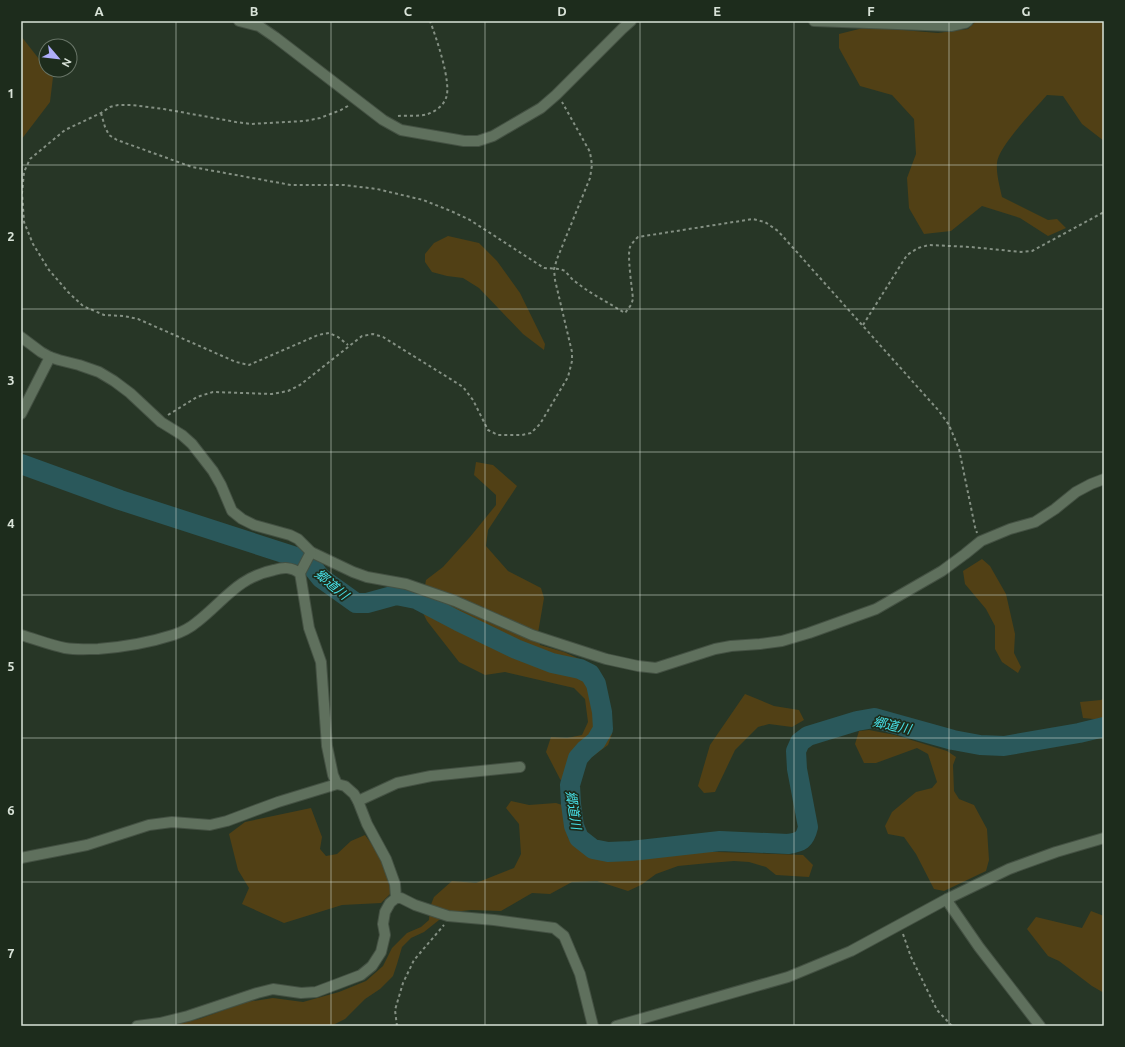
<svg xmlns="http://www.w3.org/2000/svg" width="1125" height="1047" font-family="Ubuntu,'Noto Sans JP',sans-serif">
<rect width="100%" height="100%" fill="#273626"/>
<!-- green -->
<g fill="#514015">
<path d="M 976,21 L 1104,21 L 1104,141 L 1082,124 L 1063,96 L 1047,95 C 1035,109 998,147 997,163 C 996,174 1000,187 1002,197 L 1048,220 L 1057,219 L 1066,228 L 1048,236 L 1020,218 L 982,206 L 951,231 L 924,234 L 909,208 L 907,178 L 916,154 L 914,119 L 892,95 L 860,86 L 839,48 L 839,34 L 867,27 L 938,33 L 968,29 Z"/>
<polygon points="21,36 46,68 46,70 47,70 53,77 50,102 21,140"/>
<polygon points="448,236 479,243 497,261 520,293 545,344 544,350 523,334 479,288 463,278 447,276 432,272 425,262 425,254 434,243"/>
<polygon points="476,462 493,465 517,486 488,530 486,546 508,571 541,588 544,598 538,633 540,645 564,652 584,661 603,686 612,734 608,745 589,759 581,770 579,780 565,786 560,779 546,752 551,737 567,738 582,735 588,722 585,699 574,688 505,672 485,675 459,662 427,621 421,609 426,580 443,567 470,537 496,505 496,495 474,475"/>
<polygon points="982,559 990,566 1006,594 1015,634 1014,653 1021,667 1018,673 1002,662 995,649 995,626 986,609 965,584 963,571"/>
<polygon points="745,694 774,706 799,710 804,720 792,727 769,724 758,727 735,750 715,792 704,793 698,786 710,745"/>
<polygon points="1104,698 1104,720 1083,718 1080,702 1101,700"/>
<polygon points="869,730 895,735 947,751 956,757 953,765 954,791 959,799 974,805 987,829 989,860 986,871 944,891 934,889 916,854 904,837 888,834 885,826 892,812 916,792 932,788 937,782 928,754 917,748 876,763 864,763 855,744 859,731"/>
<polygon points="511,801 529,805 556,803 565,806 568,838 584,853 604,860 632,860 675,852 718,852 803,855 813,865 809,877 776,875 766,867 749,862 734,861 709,863 678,866 656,874 641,885 628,891 597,881 572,882 550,894 532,893 501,911 471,910 453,912 439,920 424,932 411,938 402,947 397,964 393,976 380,989 365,999 345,1019 331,1026 168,1026 199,1019 247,1002 273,998 303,1002 339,992 366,981 383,966 392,948 407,933 421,927 429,920 430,907 434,897 452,881 476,883 514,868 521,854 519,824 506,808"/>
<polygon points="311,808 322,837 320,849 326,856 337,854 351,841 365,835 387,865 393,891 381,903 342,905 284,923 242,904 249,888 238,870 229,834 245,822"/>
<polygon points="1091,911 1104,916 1104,993 1092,986 1059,961 1048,956 1027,929 1036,917 1082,928"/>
</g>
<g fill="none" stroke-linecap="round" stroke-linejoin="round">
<!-- river -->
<path stroke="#2a585b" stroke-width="20" d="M 21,464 L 120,500 L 296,557 L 310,564 L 321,578 L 356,603 L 367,603 L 396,595 L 416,599 L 458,621 L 516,649 L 552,663 L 580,669 L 590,674 L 596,684 L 602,712 L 603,729 L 596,741 L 585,750 L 578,758 L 570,785 L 571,804 L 574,826 L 579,838 L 593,849 L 608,852 L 631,851 L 720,841 L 788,844 C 801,842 805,840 808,827 L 797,769 L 796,751 L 800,742 L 808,736 L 857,721 L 874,718 L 953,740 L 980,745 L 1004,746 L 1079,733 L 1104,727"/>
<!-- street casing -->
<g stroke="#445143" stroke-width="12">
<g id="street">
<polyline points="239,21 259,26 275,37 383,120 401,130 464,141 478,141 493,136 541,108 556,95 622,29 631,21"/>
<polyline points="814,21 952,26 965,23 968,21"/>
<polyline points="21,337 41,352 50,357 59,360 79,365 99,372 114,381 130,393 161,422 182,435 192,444 213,471 221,485 232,511 242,519 254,525 290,535 298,539 311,552 353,572 367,577 406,584 455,601 532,635 606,659 638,666 656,668 715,649 731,646 760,644 782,641 809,633 876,609 942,571 965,554 981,541 1010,529 1035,522 1055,509 1076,492 1091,484 1104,479"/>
<polyline points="21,414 50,357"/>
<polyline points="311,552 300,573 309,628 321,662 327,746 333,775 337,784"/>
<path d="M 21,635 C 35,639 50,645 65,648 C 76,650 87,649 98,649 C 124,647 148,643 173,635 C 182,632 190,628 197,622 C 224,601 238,577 274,570 C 284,567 291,567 300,573"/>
<polyline points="358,801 397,783 431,776 520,767"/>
<polyline points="21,858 87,845 149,825 172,822 210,825 227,821 278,802 337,784 345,786 354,794 358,801 367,824 386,859 395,884 396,898"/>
<polyline points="947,899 950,905 979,947 1040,1026"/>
<polyline points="137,1026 160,1023 188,1016 257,993 273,989 301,993 316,992 332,986 361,975 372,966 381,952 385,935 383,924 385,912 390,903 396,898 401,898 415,905 448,916 494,920 554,928 564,936 580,974 593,1026"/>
</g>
</g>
<!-- secondary casing -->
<g stroke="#445143" stroke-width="12">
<polyline id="secondary" points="616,1026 788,977 851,951 947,899 1009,869 1056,852 1104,838"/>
</g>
<!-- path -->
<g stroke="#849083" stroke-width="2" stroke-dasharray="3 3" stroke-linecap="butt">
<polyline points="348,106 341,110 320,118 305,121 251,124 236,122 164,109 132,105 118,105 110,107 101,113 65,130 30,159 24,172 22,193 24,222 33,244 49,270 68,292 83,306 104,315 124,316 138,319 236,362 249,365 318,335 329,333 338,337 348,345"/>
<path d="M 101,113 L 105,127 L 109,135 L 117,140 L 192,167 L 291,185 L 344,185 L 377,189 L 423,200 L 451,211 L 470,220 L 544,268 L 560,269 L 565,271 L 573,280 L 588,291 L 625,313 L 631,305 L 633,299 C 632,288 627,255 630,247 C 632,243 635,240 638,237 L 753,219 L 765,222 L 778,231 L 939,411 L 949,425 L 959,449 L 975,527 L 977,533"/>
<path d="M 398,116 C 407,115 420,117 428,114 C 436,111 443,106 446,98 C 452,83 436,37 430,21"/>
<polyline points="863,325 907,255 918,248 929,245 971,247 1021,252 1032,251 1104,212"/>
<polyline points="168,415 197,397 213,392 272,394 288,391 300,385 362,336 373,334 383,337 452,380 463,387 473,400 488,430 498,435 522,435 531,433 540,424 568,377 572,361 572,352 555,280 554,269 557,259 590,178 592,165 590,152 562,102"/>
<polyline points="903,934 911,957 937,1010 952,1026"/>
<polyline points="397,1026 395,1010 403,983 414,960 444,925"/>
</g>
<!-- street -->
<use href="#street" stroke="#5f705d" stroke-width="10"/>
<!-- secondary -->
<use href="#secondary" stroke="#5f705d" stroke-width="10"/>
</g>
<!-- grid -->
<path fill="none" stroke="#d9e3d8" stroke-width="1" stroke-opacity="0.55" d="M 176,21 L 176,1026M 331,21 L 331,1026M 485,21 L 485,1026M 640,21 L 640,1026M 794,21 L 794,1026M 949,21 L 949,1026M 21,165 L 1104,165M 21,309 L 1104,309M 21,452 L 1104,452M 21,595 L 1104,595M 21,738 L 1104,738M 21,882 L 1104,882"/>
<g text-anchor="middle" stroke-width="3.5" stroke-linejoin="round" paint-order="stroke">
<!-- water labels -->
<g font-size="13" font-style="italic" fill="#47e1e8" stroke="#1d2c1c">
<text transform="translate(332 584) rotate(40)" y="5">郷道川</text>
<text transform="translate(892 725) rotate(12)" y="5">郷道川</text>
<text transform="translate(574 810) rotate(81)" y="5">郷道川</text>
</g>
</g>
<!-- border -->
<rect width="1125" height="1047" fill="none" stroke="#1d2c1c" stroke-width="44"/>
<!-- north arrow -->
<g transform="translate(58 58) rotate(118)"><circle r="19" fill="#1d2c1c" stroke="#687567"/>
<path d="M0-3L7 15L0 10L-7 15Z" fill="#afaefa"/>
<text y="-6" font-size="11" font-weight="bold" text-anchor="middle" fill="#d9e3d8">N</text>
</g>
<rect x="22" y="22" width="1081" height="1003" fill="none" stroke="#d9e3d8" stroke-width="1.5"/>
<g font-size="13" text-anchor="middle" font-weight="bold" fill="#d9e3d8">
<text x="99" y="16">A</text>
<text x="254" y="16">B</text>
<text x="408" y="16">C</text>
<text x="562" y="16">D</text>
<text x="717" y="16">E</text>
<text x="871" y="16">F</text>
<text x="1026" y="16">G</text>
<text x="11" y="98">1</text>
<text x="11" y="241">2</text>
<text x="11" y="385">3</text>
<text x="11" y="528">4</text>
<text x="11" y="671">5</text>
<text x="11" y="815">6</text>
<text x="11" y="958">7</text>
</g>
</svg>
